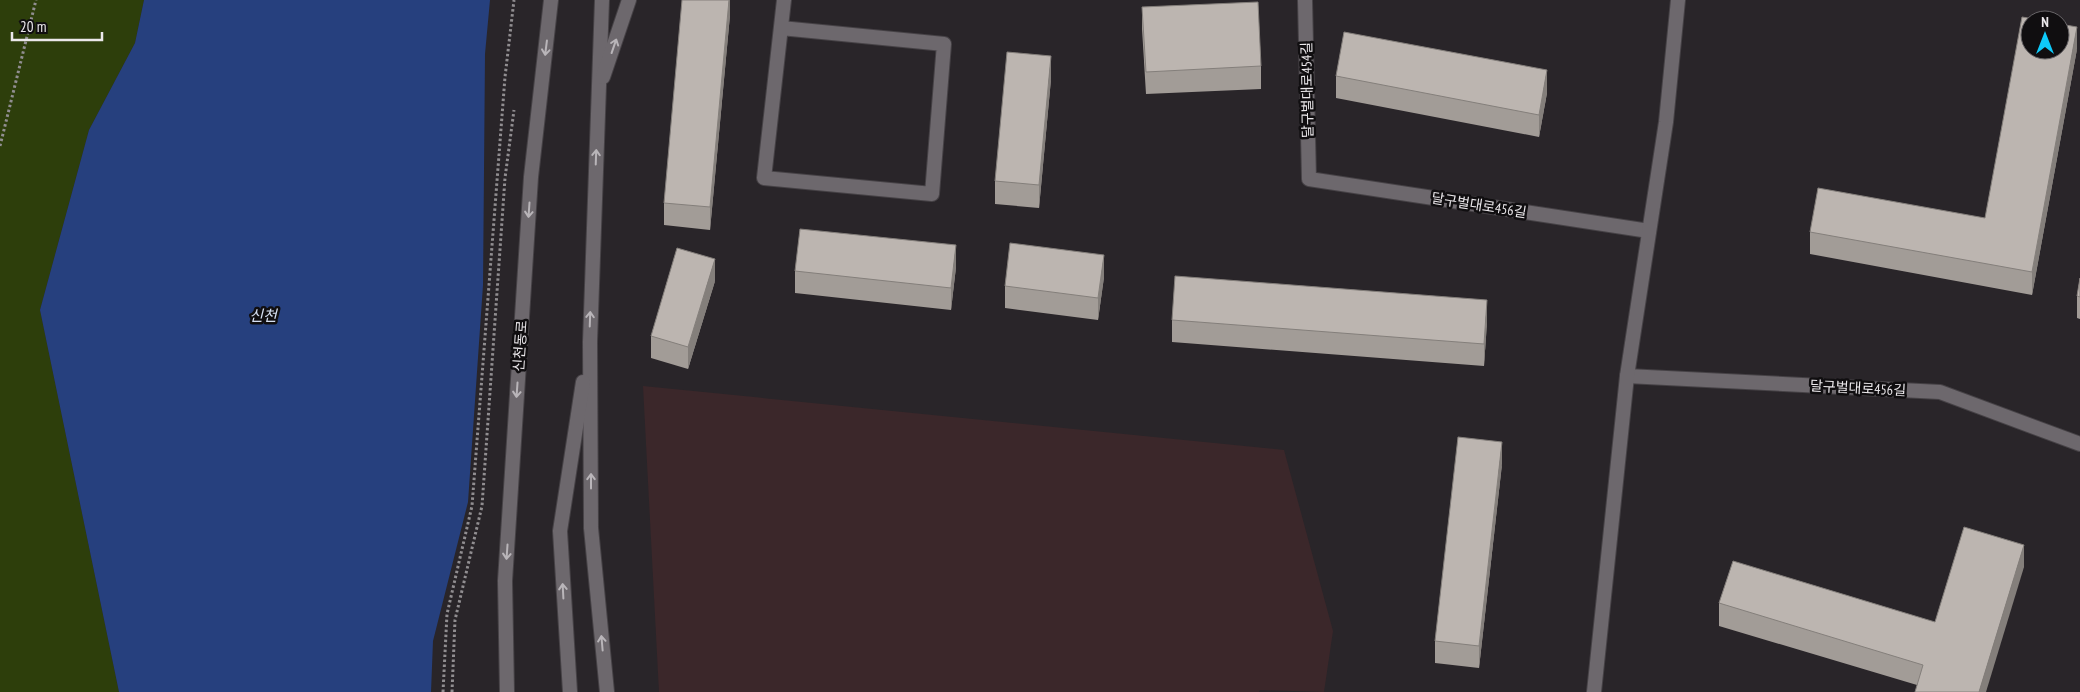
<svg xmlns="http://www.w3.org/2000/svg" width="2080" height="692" font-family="'PT Sans Narrow','Noto Sans KR',sans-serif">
<rect width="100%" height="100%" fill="#292529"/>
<!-- education -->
<polygon fill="#3b272a" points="643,386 1284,450 1333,631 1324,692 1260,690 1259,692 659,692"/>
<!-- green -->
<polygon fill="#2d3e0b" points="0,0 144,0 135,43 89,130 40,310 119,692 0,692"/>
<!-- water -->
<polygon fill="#26407e" points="144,0 490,0 485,54 483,285 468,502 433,641 431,692 119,692 40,310 89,130 135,43"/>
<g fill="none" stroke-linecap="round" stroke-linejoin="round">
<!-- service casing -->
<g stroke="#464246" stroke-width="16">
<polyline id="service" points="781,28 944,44 932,194 764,178 784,0"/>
</g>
<!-- minor casing -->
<g stroke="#464246" stroke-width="16">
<g id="minor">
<polyline points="1305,0 1309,179 1649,231"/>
<polyline points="1627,376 1940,392 2080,444"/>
<polyline points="1594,692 1627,376 1666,122 1678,0"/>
</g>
</g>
<!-- secondary casing -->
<g stroke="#464246" stroke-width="16">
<g id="secondary">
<polyline points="602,0 590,342 591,528 607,692"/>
<polyline points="603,77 629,0"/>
<polyline points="507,692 505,581 531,177 551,0"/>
<polyline points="570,692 560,531 583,382"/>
</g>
</g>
<!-- path -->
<g stroke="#918e91" stroke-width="3" stroke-dasharray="2.5 2.5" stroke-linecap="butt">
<polyline points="0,146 36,0"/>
<polyline points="443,692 447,614 472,506 505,77 514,0"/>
<polyline points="452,692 455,620 482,506 505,178 514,110"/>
</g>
<!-- service -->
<use href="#service" stroke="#6d686d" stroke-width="14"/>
<!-- minor -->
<use href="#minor" stroke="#6d686d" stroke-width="14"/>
<!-- secondary -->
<use href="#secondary" stroke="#6d686d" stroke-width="14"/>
</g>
<!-- wall -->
<g fill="#a29c97">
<polygon points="730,0 730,15 710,230 664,225 664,203"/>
<polygon points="1142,7 1261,66 1261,89 1146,94 1142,29"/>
<polygon points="2077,49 2032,295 1810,254 1810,232 1985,218"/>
<polygon points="1336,76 1547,93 1539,137 1336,98"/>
<polygon points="1051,79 1039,208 995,204 995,181"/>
<polygon points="956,267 951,310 795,293 795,271"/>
<polygon points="1104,277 1098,320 1005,308 1005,286"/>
<polygon points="2080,278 2080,319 2077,318 2077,296"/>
<polygon points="715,281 688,369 651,358 651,336"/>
<polygon points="1172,320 1487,322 1484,366 1172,342"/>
<polygon points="1502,464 1479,668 1435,663 1435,641"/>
<polygon points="2024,567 1917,685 1719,626 1719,603 1935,622"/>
</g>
<!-- shaded-wall -->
<g fill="#847f7b">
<polygon points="729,0 730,0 730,15 710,230 710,207"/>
<polygon points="2077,27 2077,49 2032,295 2032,272"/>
<polygon points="1051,56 1051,79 1039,208 1039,185"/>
<polygon points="1547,70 1547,93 1539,137 1539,115"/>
<polygon points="956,245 956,267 951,310 951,288"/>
<polygon points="1104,255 1104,277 1098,320 1098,298"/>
<polygon points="715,259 715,281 688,369 688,347"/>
<polygon points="1487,300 1487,322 1484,366 1484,344"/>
<polygon points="1502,442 1502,464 1479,668 1479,646"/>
<polygon points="2024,545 2024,567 1986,692 1979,692"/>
</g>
<!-- building -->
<g fill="#bcb5b0" stroke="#847f7b">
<polygon points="682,0 729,0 710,207 664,203"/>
<polygon points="1258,2 1261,66 1146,72 1142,7"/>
<polygon points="2022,17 2040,20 2030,20 2030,50 2060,50 2060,24 2077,27 2032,272 1810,232 1818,188 1985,218"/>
<polygon points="1344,32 1547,70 1539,115 1336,76"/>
<polygon points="1007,52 1051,56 1039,185 995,181"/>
<polygon points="800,229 956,245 951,288 795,271"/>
<polygon points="1010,243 1104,255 1098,298 1005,286"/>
<polygon points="677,248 715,259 688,347 651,336"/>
<polygon points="1175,276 1487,300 1484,344 1172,320"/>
<polygon points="2080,278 2080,297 2077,296"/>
<polygon points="1458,437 1502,442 1479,646 1435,641"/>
<polygon points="1964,527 2024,545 1979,692 1915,692 1923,665 1719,603 1733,561 1935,622"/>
</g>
<!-- one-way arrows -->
<defs><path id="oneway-shaft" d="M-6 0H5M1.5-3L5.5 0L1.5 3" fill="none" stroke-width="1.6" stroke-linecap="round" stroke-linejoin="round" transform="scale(1.25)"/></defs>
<g stroke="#b9b5b9">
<use href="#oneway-shaft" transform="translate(614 46) rotate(-71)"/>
<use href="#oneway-shaft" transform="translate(546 48) rotate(97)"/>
<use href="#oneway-shaft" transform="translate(596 157) rotate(-88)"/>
<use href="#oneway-shaft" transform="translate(529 210) rotate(94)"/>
<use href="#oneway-shaft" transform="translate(590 319) rotate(-88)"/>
<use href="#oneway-shaft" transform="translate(517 390) rotate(94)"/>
<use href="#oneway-shaft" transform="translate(591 481) rotate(-90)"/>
<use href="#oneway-shaft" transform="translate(507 552) rotate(94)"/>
<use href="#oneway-shaft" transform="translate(563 591) rotate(-93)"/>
<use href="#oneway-shaft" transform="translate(602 643) rotate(-95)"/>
</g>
<g text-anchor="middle" stroke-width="5" stroke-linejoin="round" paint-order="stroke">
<!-- street labels -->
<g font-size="14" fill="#ebe8eb" stroke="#100e10">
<text transform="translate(1307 90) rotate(-91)" y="5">달구벌대로454길</text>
<text transform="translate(1479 205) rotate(9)" y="5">달구벌대로456길</text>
<text transform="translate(520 346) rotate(-86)" y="5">신천동로</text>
<text transform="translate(1858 388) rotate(3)" y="5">달구벌대로456길</text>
</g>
<!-- water labels -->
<g font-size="15" font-style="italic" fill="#d6e0f3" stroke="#100e10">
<text x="263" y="321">신천</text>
</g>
</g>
<!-- north arrow -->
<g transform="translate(2045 35)"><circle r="24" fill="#100e10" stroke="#686568"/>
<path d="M0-4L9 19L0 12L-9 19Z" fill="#0ecafa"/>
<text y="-8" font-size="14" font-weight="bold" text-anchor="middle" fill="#ebe8eb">N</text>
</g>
<!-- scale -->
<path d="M12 32v8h90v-8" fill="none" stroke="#ebe8eb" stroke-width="2.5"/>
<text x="20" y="32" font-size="15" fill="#ebe8eb" stroke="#100e10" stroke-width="4" paint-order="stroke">20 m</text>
</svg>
